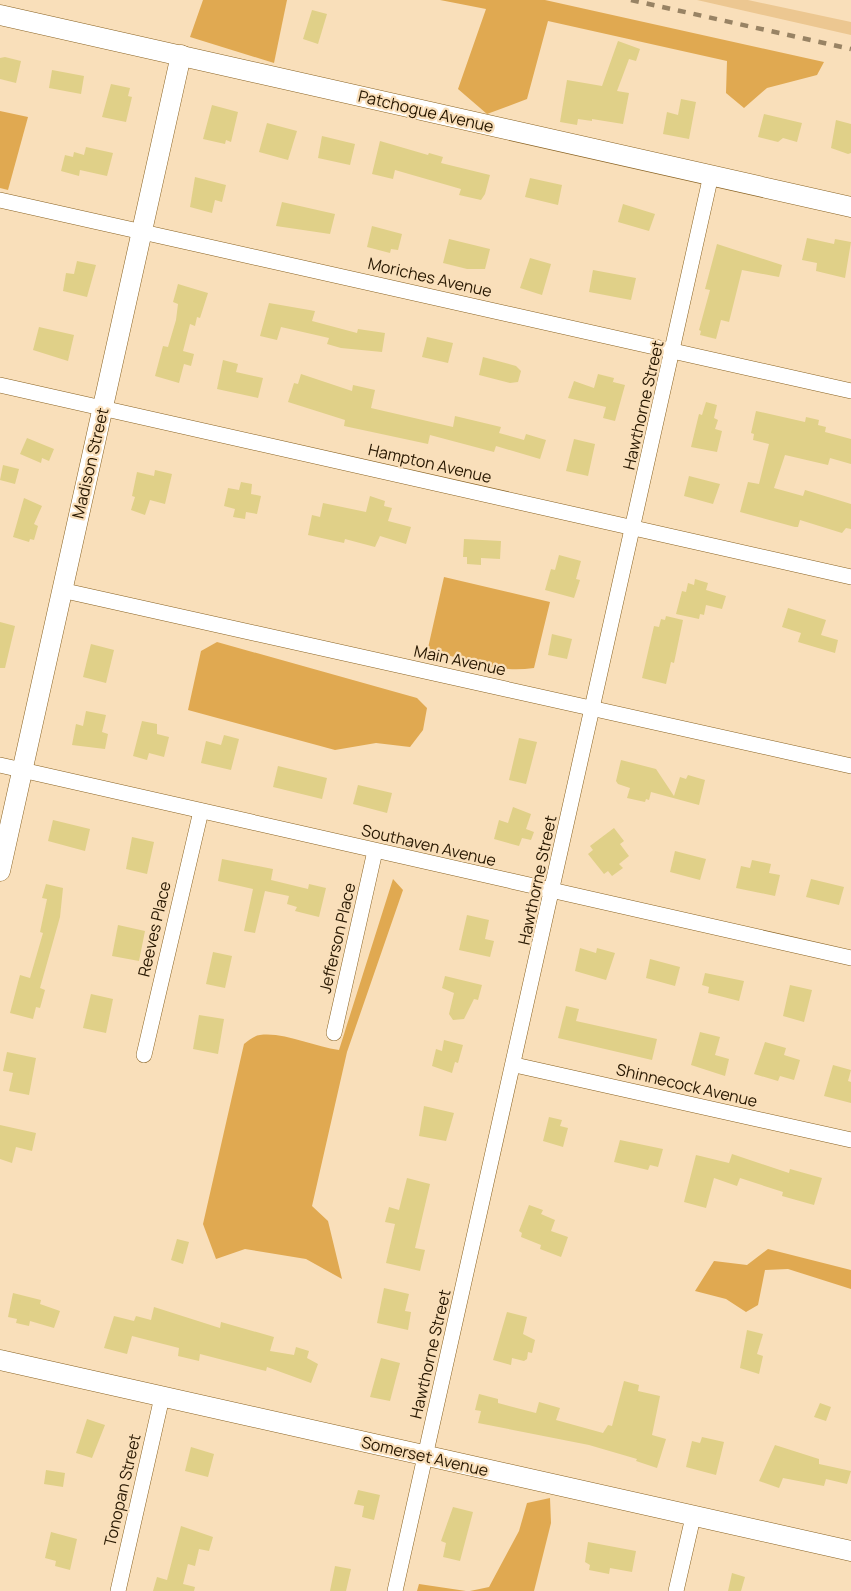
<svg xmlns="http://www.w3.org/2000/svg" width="851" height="1591" font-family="Manrope,sans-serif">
<rect width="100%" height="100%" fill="#f9dfba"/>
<!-- green -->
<polygon fill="#ecc791" points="697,0 748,0 851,22 851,35"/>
<!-- forest -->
<g fill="#e0a951">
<polygon points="203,0 287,0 274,63 190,37"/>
<polygon points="440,0 545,0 824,62 817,75 767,88 744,108 726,93 727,61 548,21 527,99 487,114 458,89 486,9"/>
<polygon points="0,111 28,117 8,190 0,188"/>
<path d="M 444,577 L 550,602 L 534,668 C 495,673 465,661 428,648 Z"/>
<polygon points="217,642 417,698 427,708 423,730 410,747 376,743 335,750 188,710 201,651"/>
<path d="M 393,879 L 403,890 L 347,1052 L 312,1206 L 328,1221 L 342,1279 L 306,1259 L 245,1249 L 216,1259 L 203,1224 L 244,1044 C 248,1041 255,1035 260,1035 C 285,1032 314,1047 339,1050 Z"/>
<polygon points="768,1249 851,1270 851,1289 788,1269 765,1270 758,1305 746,1312 726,1299 695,1291 714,1261 747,1265"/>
<polygon points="550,1498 551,1523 534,1591 470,1591 489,1587 519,1531 527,1503"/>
<polygon points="419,1584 466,1591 417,1591"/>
</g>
<!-- building -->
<g fill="#e0d088">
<polygon points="312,10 327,14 318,44 303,39"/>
<polygon points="618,41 640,49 636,61 629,59 617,91 629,93 623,124 592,119 592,121 578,119 577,125 560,122 567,80 602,86"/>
<polygon points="5,57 21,61 16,83 0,79 0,58"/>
<polygon points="52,70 84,76 81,94 49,88"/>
<polygon points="111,84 130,88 128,96 132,97 126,122 102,117"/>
<polygon points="681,99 696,102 689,139 663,134 667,112 678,115"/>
<polygon points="212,105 238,112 231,142 226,140 225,144 203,139"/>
<polygon points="764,114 802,123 797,142 783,138 778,142 758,137"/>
<polygon points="836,120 851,124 851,153 848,154 831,148"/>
<polygon points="267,123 297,131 288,160 259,152"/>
<polygon points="322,136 355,144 350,165 318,158"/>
<polygon points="380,141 428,155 429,153 443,157 441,163 490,175 485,194 481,200 459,195 461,189 395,170 393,179 372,174"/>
<polygon points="86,147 113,153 107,176 80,170 79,176 61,171 65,155 73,157 74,152 84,155"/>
<polygon points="195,177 226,185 222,202 215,200 212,213 190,207"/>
<polygon points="530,178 562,185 558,205 525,197"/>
<polygon points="282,202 335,214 330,234 276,226"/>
<polygon points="623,204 655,214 649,231 618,222"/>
<polygon points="372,226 402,234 398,250 391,249 390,253 367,247"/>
<polygon points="807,238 834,244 835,239 851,242 845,278 816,271 817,263 802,260"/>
<polygon points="449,239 490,249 485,269 467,269 443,263"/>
<polygon points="717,244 782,265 779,277 742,270 729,322 721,320 716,339 700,335 701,331 699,330 710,290 705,289"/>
<polygon points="530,258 551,264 542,295 520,288"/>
<polygon points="77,261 96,265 87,297 63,291 66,273 74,274"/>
<polygon points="593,270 636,278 631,300 589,292"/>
<polygon points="178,284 208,293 200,318 197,317 195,326 190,324 183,351 194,354 191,366 184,364 179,383 155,376 163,346 168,347 176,320 178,304 173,302"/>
<polygon points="269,303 315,311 312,321 357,333 358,329 385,333 382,352 341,348 327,344 329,338 281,327 277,340 260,336"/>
<polygon points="39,327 74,335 68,361 33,350"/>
<polygon points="427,337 453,343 448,363 422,357"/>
<polygon points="483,357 516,366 521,371 518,382 510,383 479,375"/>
<polygon points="223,360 238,364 236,372 263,378 258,398 217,389"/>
<polygon points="301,374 352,391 353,385 375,390 371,408 453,427 455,416 501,427 499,433 524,440 526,434 546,440 540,459 496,446 494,452 430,435 428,444 344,426 345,420 288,402 294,383 298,384"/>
<polygon points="598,374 614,378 612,385 613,382 625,385 615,421 603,418 606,407 568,398 574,381 594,388"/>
<polygon points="706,402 717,405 714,418 718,420 715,429 722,431 717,452 691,447 699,414 702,415"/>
<polygon points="756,411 805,422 806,417 819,420 818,425 826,427 825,432 851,439 851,464 830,458 828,465 785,455 774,488 803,496 805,490 851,504 851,529 846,528 842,533 800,520 798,527 795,527 740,512 748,482 759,484 769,444 753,440 754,434 751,433"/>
<polygon points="27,438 54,449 49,461 42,458 41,463 20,454"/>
<polygon points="574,439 595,444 588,476 566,471"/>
<polygon points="3,465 19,469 15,484 0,480"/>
<polygon points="155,470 172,474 165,504 150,500 145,515 131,510 135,497 132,496 137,472 154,476"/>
<polygon points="689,476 720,484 713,504 684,496"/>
<polygon points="241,482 252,484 251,494 261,496 257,514 246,512 245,519 233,517 235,509 224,506 228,488 239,490"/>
<polygon points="370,496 385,501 384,506 392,508 388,521 411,527 406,544 380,536 375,547 345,539 344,543 308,535 312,515 320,517 323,503 366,512"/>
<polygon points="24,498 42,506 34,524 38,526 34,540 30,539 29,542 13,537"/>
<polygon points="464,539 501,541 500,559 481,558 481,565 467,564 467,557 463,557"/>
<polygon points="559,555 581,561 576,579 580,580 574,598 545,590 551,569 555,570"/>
<polygon points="695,579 708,583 706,590 726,596 722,609 706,605 704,615 700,614 699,619 676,614 682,591 686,592 688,583 694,585"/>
<polygon points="788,608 826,620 821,635 838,640 835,653 798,642 801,633 782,627"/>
<polygon points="666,616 683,620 674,663 671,662 666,684 642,678 654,626 659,627 661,619 665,620"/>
<polygon points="0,622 15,626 5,668 0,668"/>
<polygon points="552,634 572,639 567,659 548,655"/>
<polygon points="91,644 114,650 106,683 83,677"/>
<polygon points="86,711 106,715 102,732 108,734 105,749 72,745 76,724 83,726"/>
<polygon points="142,721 157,724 157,734 169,737 164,757 149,753 147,760 133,756"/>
<polygon points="224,735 239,739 231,770 201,763 206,741 221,745"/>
<polygon points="519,738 537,742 526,784 509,780"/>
<polygon points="621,760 656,769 674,796 680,777 686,779 688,775 705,780 699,805 651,792 649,800 646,799 645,802 627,798 630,788 618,784 616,781"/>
<polygon points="278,766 327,778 322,799 273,787"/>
<polygon points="358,785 392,793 387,813 353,804"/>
<polygon points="513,807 531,814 526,829 534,832 531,840 522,838 519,846 494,839 499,820 508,823"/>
<polygon points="53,820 90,829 85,851 48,841"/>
<polygon points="614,828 624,841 620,844 629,856 619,864 623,868 612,876 608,871 604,874 588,854 593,850 590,846"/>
<polygon points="132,837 154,842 147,874 126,869"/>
<polygon points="675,851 706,859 700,880 670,872"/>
<polygon points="222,859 273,869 271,880 308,889 309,884 326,888 319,917 295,911 297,907 287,904 289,896 265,891 255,933 244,931 253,889 218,881"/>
<polygon points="752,860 771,864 769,873 780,875 775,896 736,888 741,866 750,868"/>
<polygon points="811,879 844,887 839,905 806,897"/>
<polygon points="46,884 63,888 60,917 40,988 45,990 40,1008 36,1007 33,1019 10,1013 20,975 30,978 43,933 40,932 47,899 42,898"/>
<polygon points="467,915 489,920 485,939 494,941 490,957 459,950"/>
<polygon points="118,925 145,931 139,961 112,956"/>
<polygon points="580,948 596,953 597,948 615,953 606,980 575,971"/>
<polygon points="213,952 232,956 225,988 206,984"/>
<polygon points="650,959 680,967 675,986 646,978"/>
<polygon points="705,973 744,981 739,1001 708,993 709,987 702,985"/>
<polygon points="445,976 482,985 478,1000 474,999 464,1019 453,1020 449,1014 454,993 442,988"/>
<polygon points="790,985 812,990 804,1022 783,1016"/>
<polygon points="91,994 113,999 106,1033 83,1028"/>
<polygon points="566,1006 579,1009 576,1021 657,1039 652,1060 558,1038"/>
<polygon points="199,1015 224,1019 218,1054 193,1049"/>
<polygon points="700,1032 720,1037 715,1055 729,1059 725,1076 691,1065"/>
<polygon points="444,1040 463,1045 458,1063 455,1062 452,1073 432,1066 436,1049 442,1051"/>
<polygon points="765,1042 786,1048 784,1055 800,1060 794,1080 780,1076 778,1081 754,1074"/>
<polygon points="7,1052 36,1058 29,1095 9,1091 13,1073 3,1071"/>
<polygon points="833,1065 851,1070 848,1081 851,1082 851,1103 824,1096"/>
<polygon points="424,1106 454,1113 446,1141 419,1136"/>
<polygon points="549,1117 562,1120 560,1126 568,1128 563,1147 543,1141"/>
<polygon points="0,1125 36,1133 32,1151 16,1147 12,1163 0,1159"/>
<polygon points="620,1140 663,1149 658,1167 650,1165 648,1170 614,1162"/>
<polygon points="732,1154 789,1173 790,1169 822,1178 814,1205 782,1196 783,1192 740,1178 737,1186 714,1178 706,1208 684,1202 696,1155 729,1163"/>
<polygon points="407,1178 430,1184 415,1248 425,1250 420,1271 386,1263 395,1224 385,1222 389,1207 399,1210"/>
<polygon points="529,1205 543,1210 541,1214 555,1220 551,1231 568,1237 561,1257 540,1249 541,1245 521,1237 522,1233 519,1231"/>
<polygon points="177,1239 189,1242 183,1264 171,1260"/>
<polygon points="384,1288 409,1294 405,1311 411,1312 408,1330 377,1323"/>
<polygon points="13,1293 41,1300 40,1304 60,1311 54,1328 30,1321 29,1326 16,1323 17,1319 8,1317"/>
<polygon points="154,1307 220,1328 221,1322 274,1337 270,1351 294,1355 296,1347 309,1351 307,1358 318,1364 311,1383 267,1367 266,1371 200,1354 199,1361 178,1356 179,1348 132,1336 127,1354 104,1348 114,1316 134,1321 136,1316 151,1320"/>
<polygon points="507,1312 527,1317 523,1334 535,1340 532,1353 528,1352 527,1359 524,1361 512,1358 511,1365 493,1360"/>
<polygon points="747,1330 763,1334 757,1354 763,1356 759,1374 740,1368"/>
<polygon points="381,1358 400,1363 390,1401 370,1397"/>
<polygon points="624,1381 639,1385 638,1391 660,1396 652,1435 666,1439 657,1468 636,1461 637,1459 589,1445 478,1423 481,1411 475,1410 479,1394 498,1399 498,1403 536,1413 539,1402 560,1408 556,1420 603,1433 608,1425 612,1426"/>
<polygon points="820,1403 831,1407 826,1421 814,1417"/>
<polygon points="87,1419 105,1425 92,1458 76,1453"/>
<polygon points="702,1437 724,1442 716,1475 686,1467 692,1441 700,1443"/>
<polygon points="775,1445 819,1459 819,1464 851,1471 847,1484 826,1479 824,1486 783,1478 779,1488 759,1481"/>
<polygon points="191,1447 214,1454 208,1477 185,1471"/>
<polygon points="46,1470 65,1473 63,1487 44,1484"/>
<polygon points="358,1490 380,1495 374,1520 362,1517 364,1506 354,1504"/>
<polygon points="453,1507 473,1512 460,1561 443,1557 446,1543 441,1541"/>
<polygon points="181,1526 213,1537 209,1551 199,1549 195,1566 188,1564 183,1584 195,1587 194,1591 153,1591 157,1577 167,1580"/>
<polygon points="51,1532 77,1539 70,1570 55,1566 56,1561 45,1558"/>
<polygon points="588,1542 636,1551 632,1572 610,1568 609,1574 589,1570 590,1565 585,1562"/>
<polygon points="335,1566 351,1569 346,1591 330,1591"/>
<polygon points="732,1573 745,1577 741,1591 728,1591"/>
</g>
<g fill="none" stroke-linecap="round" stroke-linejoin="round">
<!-- minor casing -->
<g stroke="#886121" stroke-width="16">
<g id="minor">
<polyline points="0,200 851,391"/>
<polyline points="0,385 851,577"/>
<polyline points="61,590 851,766"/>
<polyline points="0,765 851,958"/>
<polyline points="334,1033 375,851"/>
<polyline points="144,1055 201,811"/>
<polyline points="515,1065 851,1140"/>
<polyline points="118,1591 162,1397"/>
<polyline points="395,1591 711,175"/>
<polyline points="676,1591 693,1517"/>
</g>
</g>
<!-- tertiary casing -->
<g stroke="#886121" stroke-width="21">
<g id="tertiary">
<polyline points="0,15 851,207"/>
<polyline points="0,871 181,55"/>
<polyline points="0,1360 851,1551"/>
</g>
</g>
<!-- minor -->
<use href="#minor" stroke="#fff" stroke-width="15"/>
<!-- tertiary -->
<use href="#tertiary" stroke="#fff" stroke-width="20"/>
<!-- rail -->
<polyline stroke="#988364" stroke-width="4.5" stroke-dasharray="8 8" stroke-linecap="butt" points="631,0 851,49"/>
</g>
<g text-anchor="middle" stroke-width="4.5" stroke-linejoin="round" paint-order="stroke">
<!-- street labels -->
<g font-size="16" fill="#271700" stroke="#f9dfba">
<text transform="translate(426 111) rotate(13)" y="6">Patchogue Avenue</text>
<text transform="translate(430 277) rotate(13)" y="6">Moriches Avenue</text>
<text transform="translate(643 405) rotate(-77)" y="6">Hawthorne Street</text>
<text transform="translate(90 463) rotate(-77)" y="6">Madison Street</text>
<text transform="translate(430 463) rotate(13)" y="6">Hampton Avenue</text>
<text transform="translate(460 660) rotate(12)" y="6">Main Avenue</text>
<text transform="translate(429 845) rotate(13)" y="6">Southaven Avenue</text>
<text transform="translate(537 880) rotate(-78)" y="6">Hawthorne Street</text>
<text transform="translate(154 929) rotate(-77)" y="6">Reeves Place</text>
<text transform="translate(337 938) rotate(-77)" y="6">Jefferson Place</text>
<text transform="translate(687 1085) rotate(13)" y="6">Shinnecock Avenue</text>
<text transform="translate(430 1354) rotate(-77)" y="6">Hawthorne Street</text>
<text transform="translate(425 1456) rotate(13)" y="6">Somerset Avenue</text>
<text transform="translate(122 1490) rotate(-77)" y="6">Tonopan Street</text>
</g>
</g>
</svg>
